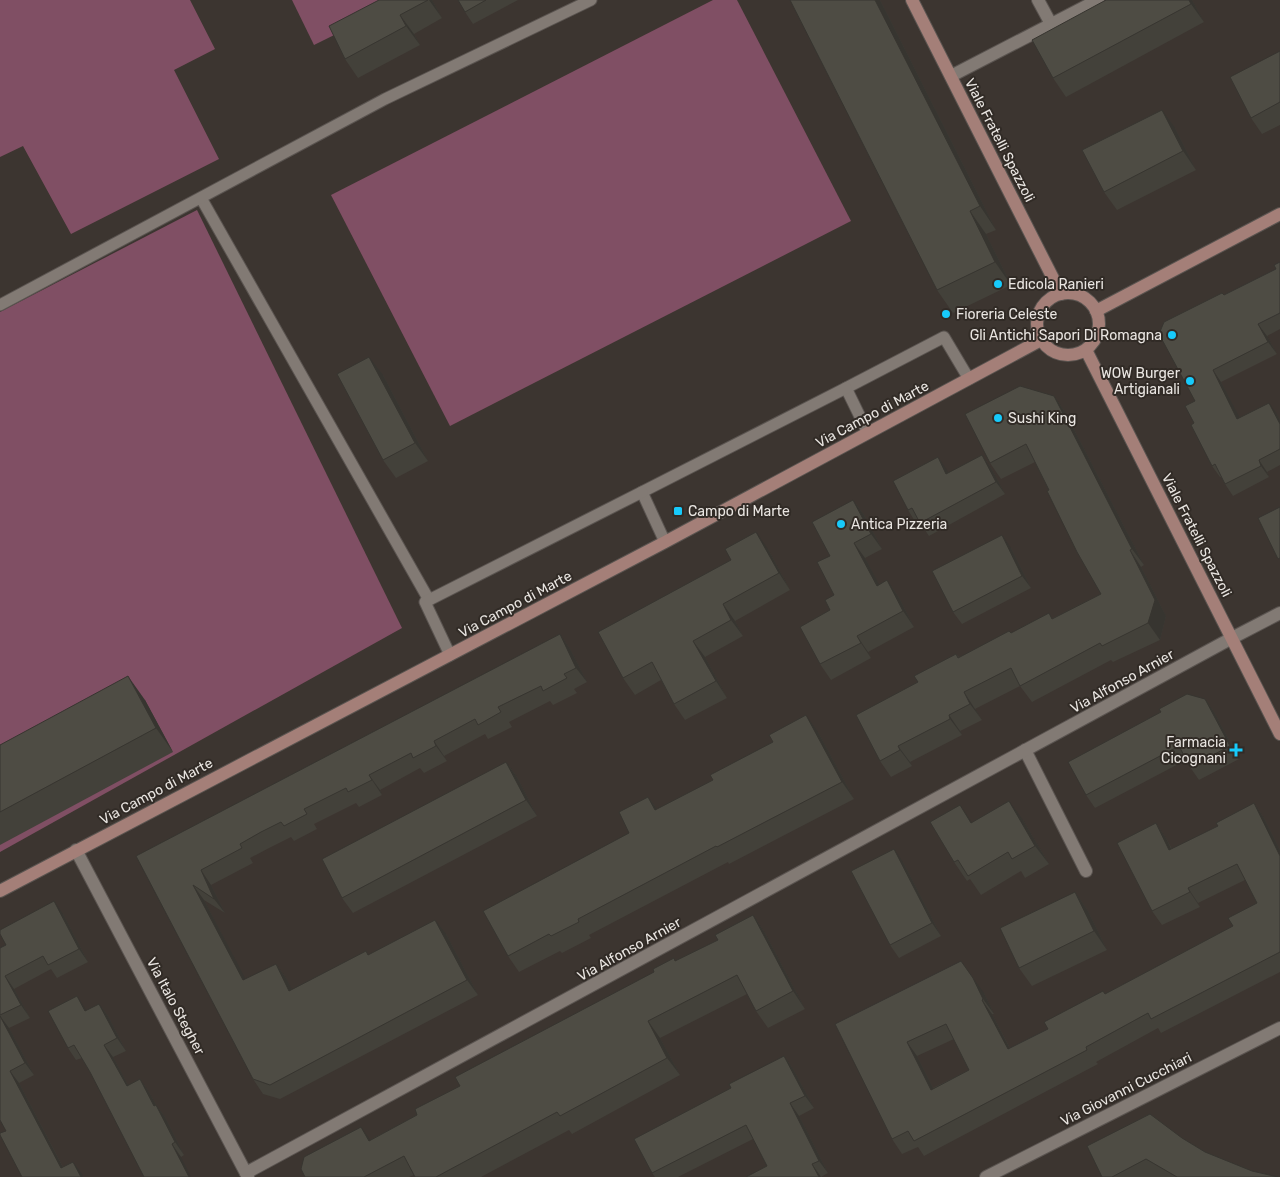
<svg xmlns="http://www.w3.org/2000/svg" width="1280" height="1177" font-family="Rubik,sans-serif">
<rect width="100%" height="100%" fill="#3c3530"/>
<!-- green -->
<g fill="#804f64">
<polygon points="0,0 190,0 215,49 174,70 219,159 71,234 23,146 0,157"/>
<polygon points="292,0 405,0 314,45"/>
<polygon points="713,0 737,0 851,221 450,426 331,195"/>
<polygon points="197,210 402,628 0,852 0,312"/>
</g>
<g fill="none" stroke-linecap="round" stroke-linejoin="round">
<!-- lane casing -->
<g stroke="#5a5450" stroke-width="13">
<g id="lane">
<polyline points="201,198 429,600"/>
<polyline points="0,305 385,99 591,0"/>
<polyline points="868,433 846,388 944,337 969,379"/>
<polyline points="665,542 642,492 846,388"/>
<polyline points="450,655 425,602 642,492"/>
</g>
</g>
<!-- street casing -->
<g stroke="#5a5450" stroke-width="14">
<g id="street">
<polyline points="1038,0 1051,24"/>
<polyline points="951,76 1098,0"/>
<polyline points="1025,750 1086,871"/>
<polyline points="76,850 248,1177"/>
<polyline points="246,1173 1232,638 1280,613"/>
<polyline points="986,1177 1280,1028"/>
</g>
</g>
<!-- secondary casing -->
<g stroke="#5a5450" stroke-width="14">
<g id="secondary">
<polyline points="912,0 1061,294"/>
<circle cx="1068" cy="324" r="31"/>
<polyline points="1096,311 1280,214"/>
<polyline points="1086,350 1280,734"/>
<polyline points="0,891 665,542 1041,340"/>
</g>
</g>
<!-- lane -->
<use href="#lane" stroke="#827a74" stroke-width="11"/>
<!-- street -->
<use href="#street" stroke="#827a74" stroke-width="12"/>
<!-- secondary -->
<use href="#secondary" stroke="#a47f78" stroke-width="12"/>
</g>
<!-- wall -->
<g fill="#43413a" fill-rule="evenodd">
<polygon points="379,0 432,0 442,18 414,34 420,45 358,78 345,59"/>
<polygon points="458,0 518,0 473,24 465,12"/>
<polygon points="790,0 880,0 996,230 986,234 1011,285 953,313 937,290"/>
<polygon points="1192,0 1204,22 1066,97 1053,78"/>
<polygon points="1280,51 1280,125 1262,134 1251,118"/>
<polygon points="1175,128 1196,170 1117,210 1104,192"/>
<polygon points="1280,262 1280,329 1267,336 1277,354 1221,382 1239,418 1277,414 1280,420 1280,465 1267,472 1269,477 1233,496 1225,484 1221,477 1220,477 1212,466 1194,423 1195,401 1224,295 1276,269"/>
<polygon points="383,375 428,461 396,478 383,460"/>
<polygon points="1054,396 1065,412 1144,565 1141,567 1166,616 1160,640 1113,662 1111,660 1032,702 1020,686 975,709 982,720 960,731 962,735 910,762 912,766 891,777 880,761 956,654 959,657 1011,633 1053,618 1101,594 1035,462 1001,479 990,463"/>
<polygon points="982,455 991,468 1005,494 929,536 919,521 916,523 908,510 938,457 948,473"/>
<polygon points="853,500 864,515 882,549 865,558 879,585 887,580 898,596 914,627 868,652 871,658 831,680 820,664 834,595 830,556"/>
<polygon points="1011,548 1031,588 962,624 953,612"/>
<polygon points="768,549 790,590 735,621 743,636 705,657 727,698 685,720 674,704 661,680 635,695 623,678 731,560"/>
<polygon points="560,634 570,649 587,682 574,689 577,693 553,705 550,701 509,722 512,727 488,739 485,734 444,756 447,761 424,773 420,768 380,790 382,795 359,807 356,803 314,824 317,829 294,841 291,837 271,847 250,858 253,863 211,885 225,913 204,900 245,979 276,964 286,978 292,990 369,955 446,934 478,995 280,1099 263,1094 253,1079 136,856"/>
<polygon points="1205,699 1214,712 1239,759 1199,780 1190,767 1186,760 1095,808 1086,795"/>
<polygon points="145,700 173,752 0,845 0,745"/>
<polygon points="818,732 854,799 729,864 728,862 589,935 591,938 562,953 560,951 519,972 508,956 629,833 648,797 657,809"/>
<polygon points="506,762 517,777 537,816 353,913 342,898"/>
<path d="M 1254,803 L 1264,818 L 1280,850 L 1280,972 L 1161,1033 L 1158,1028 L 1096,1062 L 1098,1064 L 924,1156 L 918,1147 L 902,1154 L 892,1139 L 835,1024 L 984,993 L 994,1014 L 992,1014 L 1010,1048 L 1048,1029 L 1105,994 L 1233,926 L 1257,903 L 1245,880 L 1198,903 L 1200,907 L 1162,925 L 1152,911 L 1156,823 L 1166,838 L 1172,849 L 1218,826 ZM 954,1039 L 969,1070 L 933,1088 L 917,1056 Z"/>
<polygon points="1023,820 1049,864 1025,878 1021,871 981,895 970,879 967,881 954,862 972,823"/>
<polygon points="903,862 941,936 899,958 890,945"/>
<polygon points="1075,892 1088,911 1107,950 1032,986 1019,968"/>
<polygon points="63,914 88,962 57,978 51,969 14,989 30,1018 9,1028 34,1075 19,1083 63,1167 73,1162 83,1177 22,1177 6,1131 0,1120 0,948"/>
<polygon points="753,915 765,933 805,1009 768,1028 756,1011 747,994 660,1038 680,1075 572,1134 569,1130 481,1177 415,1177 414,1175 409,1177 305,1177 370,1140 417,1115 460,1086 676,961 718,940"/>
<polygon points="99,1004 108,1016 126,1051 113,1057 128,1085 140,1079 149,1092 156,1105 165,1117 184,1155 181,1157 90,1072 82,1058 76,1060 68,1048 87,1011"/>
<polygon points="784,1056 793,1069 814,1108 799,1116 828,1173 821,1177 746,1177 767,1166 753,1139 678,1177 655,1177 652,1173 731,1088"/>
<polygon points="1182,1138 1205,1152 1252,1171 1278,1177 1102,1177"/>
</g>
<!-- shaded-wall -->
<g fill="#373530">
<polygon points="429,0 432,0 442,18"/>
<polygon points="875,0 880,0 996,230 980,206"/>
<polygon points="1189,0 1192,0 1204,22 1191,4"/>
<polygon points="400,15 414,34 420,45 406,26"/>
<polygon points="1162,110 1175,128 1196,170 1183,151"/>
<polygon points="970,211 986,234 1011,285 995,262"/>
<polygon points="1258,324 1267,336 1277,354 1268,342"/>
<polygon points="369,357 383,375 428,461 415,443"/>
<polygon points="1213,370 1221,382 1246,430 1237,419"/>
<polygon points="1054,396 1065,412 1144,565 1132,549"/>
<polygon points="1269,403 1277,414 1280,420 1280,424"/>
<polygon points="982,455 991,468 1005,494 996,482"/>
<polygon points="938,457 947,470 955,486 946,474"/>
<polygon points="1259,460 1267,472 1269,477 1261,466"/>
<polygon points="853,500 864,515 882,549 871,534"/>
<polygon points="756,532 768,549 790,590 779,573"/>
<polygon points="1002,535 1011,548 1031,588 1022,576"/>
<polygon points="854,543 865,558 888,601 877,586"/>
<polygon points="1130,550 1141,567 1166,616 1160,640 1148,623"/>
<polygon points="887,580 898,596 914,627 903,611"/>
<polygon points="723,604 735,621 743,636 731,620"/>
<polygon points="560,634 570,649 587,682 576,668"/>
<polygon points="857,636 868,652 871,658 861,643"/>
<polygon points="693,641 705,657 727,698 716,681"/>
<polygon points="128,676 145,700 173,752 156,728"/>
<polygon points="964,692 975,709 982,720 970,704"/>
<polygon points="1205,699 1214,712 1239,759 1230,746"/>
<polygon points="806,715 818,732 854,799 842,782"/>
<polygon points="949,715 960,731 962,735 950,719"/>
<polygon points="434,741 444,756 447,761 436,746"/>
<polygon points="898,746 910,762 912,766 900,750"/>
<polygon points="506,762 517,777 537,816 526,800"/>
<polygon points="369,775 380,790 382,795 372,780"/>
<polygon points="648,797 660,813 655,810"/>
<polygon points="1009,801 1023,820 1049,864 1035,846"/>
<polygon points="1254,803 1264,818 1280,850 1280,856"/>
<polygon points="960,805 973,824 971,823"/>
<polygon points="1156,823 1166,838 1179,865 1169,850"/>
<polygon points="894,849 903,862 941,936 932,923"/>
<polygon points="201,870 211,885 225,913 214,899"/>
<polygon points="193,885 204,900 254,995 243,980"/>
<polygon points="1188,888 1198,903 1200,907 1190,892"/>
<polygon points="1075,892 1088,911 1107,950 1094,931"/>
<polygon points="54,901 63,914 88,962 79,949"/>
<polygon points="753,915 765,933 805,1009 793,991"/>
<polygon points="435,920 446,934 478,995 467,980"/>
<polygon points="276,964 286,978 300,1005 289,991"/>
<polygon points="5,976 14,989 30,1018 21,1005"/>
<polygon points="973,978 984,993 994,1014 983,999"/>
<polygon points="77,996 85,1008 94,1024 85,1011"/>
<polygon points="982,1000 992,1014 1018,1064 1008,1049"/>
<polygon points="99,1004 108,1016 126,1051 117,1038"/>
<polygon points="0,1016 9,1028 34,1075 25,1063"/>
<polygon points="648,1021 660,1038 680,1075 667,1058"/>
<polygon points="907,1042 917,1056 941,1104 931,1090"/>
<polygon points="104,1045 113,1057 135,1098 127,1086"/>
<polygon points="784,1056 793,1069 814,1108 805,1096"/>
<polygon points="10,1071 19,1083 68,1177 61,1168"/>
<polygon points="140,1079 149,1092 163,1118 154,1106"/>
<polygon points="790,1103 799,1116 828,1173 819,1161"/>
<polygon points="156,1105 165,1117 184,1155 175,1142"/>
<polygon points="361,1127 374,1145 369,1141"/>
<polygon points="172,1144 181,1157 191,1177 189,1177"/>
<polygon points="73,1162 82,1174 83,1177 81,1177"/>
<polygon points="812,1164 821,1177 819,1177"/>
</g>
<!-- building -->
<g fill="#4e4c44" stroke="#373530" fill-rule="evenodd">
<polygon points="379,0 428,0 400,15 406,26 345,59 329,26"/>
<polygon points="458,0 486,0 465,12"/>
<polygon points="790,0 875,0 980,206 970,211 995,262 937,290"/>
<polygon points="1106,0 1189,0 1191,4 1053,78 1032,40"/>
<polygon points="1280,51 1280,102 1251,118 1230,77"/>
<polygon points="1162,110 1183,151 1104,192 1082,150"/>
<polygon points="1280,262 1280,313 1258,324 1268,342 1213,370 1237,419 1269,403 1280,424 1280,449 1259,460 1261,466 1225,484 1215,464 1212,466 1191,425 1194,423 1185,406 1195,401 1159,334 1164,322 1222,293 1224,295 1276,269 1274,265"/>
<polygon points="369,357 415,443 383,460 337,374"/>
<polygon points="1020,386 1054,396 1132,549 1130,550 1155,600 1148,623 1102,646 1100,643 1020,686 1011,668 964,692 970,704 949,715 950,719 898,746 900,750 880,761 856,715 918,682 914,676 956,654 958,658 1009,631 1011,633 1049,613 1052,619 1101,594 1077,552 1047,491 1049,490 1026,444 990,463 965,414"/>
<polygon points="982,455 996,482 920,523 912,508 908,510 893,481 938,457 946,474"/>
<polygon points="853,500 871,534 854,543 877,586 887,580 903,611 857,636 861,643 820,664 800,627 830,610 825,600 834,595 817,562 830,556 812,522"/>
<polygon points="1280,507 1280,558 1278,559 1258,518"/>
<polygon points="756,532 779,573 723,604 731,620 693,641 716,681 674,704 652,662 623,678 598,632 731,560 725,549"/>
<polygon points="1002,535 1022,576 953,612 932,571"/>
<polygon points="560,634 576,668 564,674 567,678 543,691 541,686 498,707 501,712 478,725 475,719 434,741 436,746 413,758 411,753 369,775 372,780 348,792 346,788 304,809 307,814 284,826 281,822 261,832 240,844 242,848 201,870 214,899 193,885 243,980 276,964 289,991 366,951 368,955 435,920 467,980 270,1085 253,1079 136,856"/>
<polygon points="128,676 156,728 0,812 0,745"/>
<polygon points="1187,694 1205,699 1230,746 1190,767 1179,746 1086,795 1068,762 1161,712 1159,709"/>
<polygon points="806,715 842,782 717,847 716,846 578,919 579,922 551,936 549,934 508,956 483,911 629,833 619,812 648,797 655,810 713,780 710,775 773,742 769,735"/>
<polygon points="506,762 526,800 342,898 322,859"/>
<polygon points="1009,801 1035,846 1012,859 1008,852 968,876 958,860 954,862 930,822 960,805 971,823"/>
<path d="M 1254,803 L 1280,856 L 1280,952 L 1151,1019 L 1148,1013 L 1086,1047 L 1087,1050 L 914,1141 L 908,1131 L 892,1139 L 835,1024 L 961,961 L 973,978 L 983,999 L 982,1000 L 1008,1049 L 1048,1029 L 1044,1022 L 1103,991 L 1105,994 L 1233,926 L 1228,918 L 1257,903 L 1237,864 L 1188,888 L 1190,892 L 1152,911 L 1117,843 L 1156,823 L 1169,850 L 1218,826 L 1216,823 ZM 946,1024 L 969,1070 L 931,1090 L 907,1042 Z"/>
<polygon points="894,849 932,923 890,945 851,871"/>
<polygon points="1075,892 1094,931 1019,968 1000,928"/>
<polygon points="54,901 79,949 48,965 43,956 5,976 21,1005 0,1015 0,948 6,945 0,934 0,930"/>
<polygon points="753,915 793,991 756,1011 737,975 648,1021 667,1058 560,1116 557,1112 436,1177 415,1177 404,1156 364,1177 305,1177 301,1169 304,1157 361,1127 369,1141 417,1115 415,1109 460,1086 455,1077 654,972 653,969 674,958 675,961 718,940 715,935"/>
<polygon points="77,996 85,1011 99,1004 117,1038 104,1045 127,1086 140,1079 154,1106 156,1105 175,1142 172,1144 189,1177 144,1177 90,1072 74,1045 68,1048 48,1011"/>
<polygon points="0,1016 25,1063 10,1071 61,1168 73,1162 81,1177 22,1177 0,1135 0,1133 6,1131 0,1120"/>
<polygon points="784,1056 805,1096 790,1103 819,1161 812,1164 819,1177 746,1177 767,1166 746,1125 652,1173 634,1139 731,1088 729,1084"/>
<polygon points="1150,1114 1182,1138 1205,1152 1252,1171 1278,1177 1177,1177 1146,1159 1112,1177 1102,1177 1087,1146"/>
</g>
<!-- markers -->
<g fill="#17cafb" stroke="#312b26" stroke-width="2">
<circle cx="998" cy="284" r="5"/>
<circle cx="946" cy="314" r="5"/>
<circle cx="1172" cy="335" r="5"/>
<circle cx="1190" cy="381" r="5"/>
<circle cx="998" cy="418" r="5"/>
<rect x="673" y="506" width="10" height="10" rx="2.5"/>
<circle cx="841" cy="524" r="5"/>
<path d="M1233.5 742.5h5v5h5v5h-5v5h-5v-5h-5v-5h5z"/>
</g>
<g text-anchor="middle" stroke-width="4" stroke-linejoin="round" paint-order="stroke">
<!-- street labels -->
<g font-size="14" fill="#e9e5e1" stroke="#312b26">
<text transform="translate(1000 140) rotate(63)" y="5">Viale Fratelli Spazzoli</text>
<text transform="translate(872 414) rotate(-28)" y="5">Via Campo di Marte</text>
<text transform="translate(1197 535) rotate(63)" y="5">Viale Fratelli Spazzoli</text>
<text transform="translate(515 604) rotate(-28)" y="5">Via Campo di Marte</text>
<text transform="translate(1122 681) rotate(-29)" y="5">Via Alfonso Arnier</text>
<text transform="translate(156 791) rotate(-28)" y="5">Via Campo di Marte</text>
<text transform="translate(629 949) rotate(-29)" y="5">Via Alfonso Arnier</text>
<text transform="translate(176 1006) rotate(62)" y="5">Via Italo Stegher</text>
<text transform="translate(1126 1089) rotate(-27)" y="5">Via Giovanni Cucchiari</text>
</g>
<!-- poi labels -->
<g font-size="14" fill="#e9e5e1" stroke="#312b26" text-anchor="start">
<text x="1008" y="289">Edicola Ranieri</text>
<text x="956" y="319">Fioreria Celeste</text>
<text x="1162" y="340" text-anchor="end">Gli Antichi Sapori Di Romagna</text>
<text x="1180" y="378" text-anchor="end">WOW Burger<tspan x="1180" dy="16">Artigianali</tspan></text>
<text x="1008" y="423">Sushi King</text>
<text x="688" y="516">Campo di Marte</text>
<text x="851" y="529">Antica Pizzeria</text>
<text x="1226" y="747" text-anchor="end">Farmacia<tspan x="1226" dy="16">Cicognani</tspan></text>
</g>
</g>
</svg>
